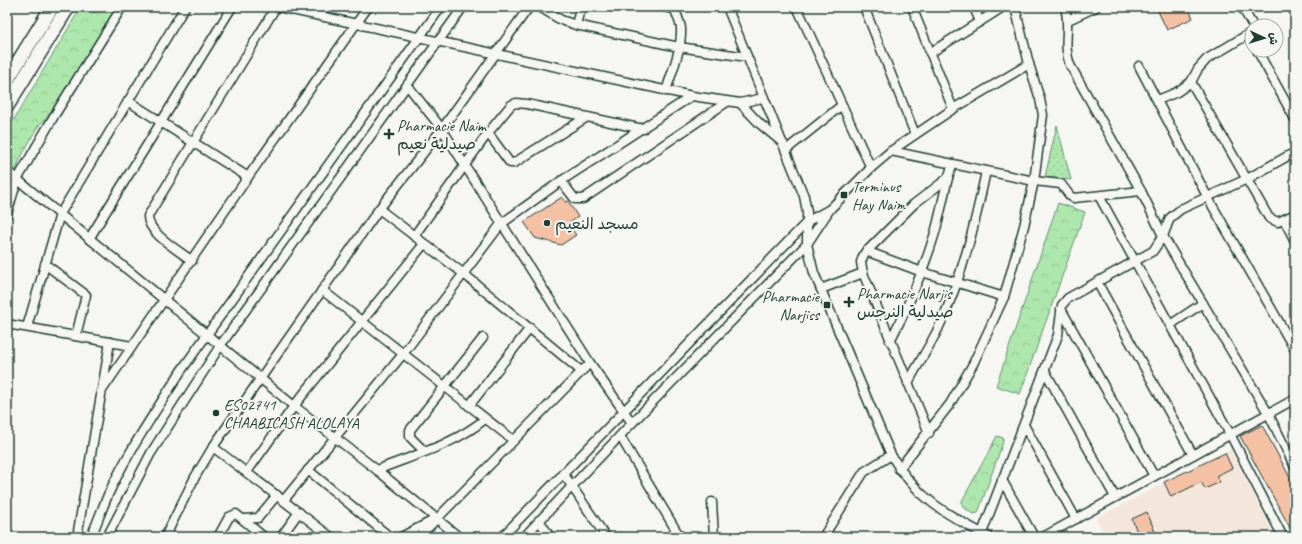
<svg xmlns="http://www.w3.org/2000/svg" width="1302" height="544" font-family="Caveat,'Playpen Sans Arabic',sans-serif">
<defs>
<pattern id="grass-dots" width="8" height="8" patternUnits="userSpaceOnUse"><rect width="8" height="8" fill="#ade7ad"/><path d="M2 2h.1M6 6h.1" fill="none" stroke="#94c795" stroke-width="1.8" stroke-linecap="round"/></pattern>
<pattern id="forest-crowns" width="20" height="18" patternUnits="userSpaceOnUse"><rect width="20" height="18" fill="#ade7ad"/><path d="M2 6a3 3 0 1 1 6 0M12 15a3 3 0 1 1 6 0" fill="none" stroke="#94c795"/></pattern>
</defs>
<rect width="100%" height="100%" fill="#f6f6f2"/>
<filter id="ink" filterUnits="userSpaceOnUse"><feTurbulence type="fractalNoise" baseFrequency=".025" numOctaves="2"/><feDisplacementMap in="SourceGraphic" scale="8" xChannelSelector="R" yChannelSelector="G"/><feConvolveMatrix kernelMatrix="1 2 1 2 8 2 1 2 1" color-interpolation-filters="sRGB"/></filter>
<g filter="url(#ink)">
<!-- built -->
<polygon fill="#f5e6db" points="1231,449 1275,537 1103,537 1105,535 1096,518"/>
<!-- grass -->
<polygon fill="url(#grass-dots)" stroke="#669270" points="1057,125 1071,180 1045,177"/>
<!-- forest -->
<g fill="url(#forest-crowns)" stroke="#669270">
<polygon points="81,7 118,7 50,115 38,126 20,159 7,194 7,131"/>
<polygon points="1058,203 1085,212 1020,394 996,386"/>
<polygon points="997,436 1003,438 1003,442 978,513 973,514 963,507 962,501"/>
</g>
<!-- building -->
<g fill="#f4c1a5" stroke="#1f3d34">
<polygon points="1156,7 1188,7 1193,18 1167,30"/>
<polygon points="562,197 565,202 568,201 578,217 568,224 576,235 561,245 535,238 524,222"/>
<polygon points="1262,425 1295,487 1295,537 1240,436"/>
<polygon points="1225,453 1232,468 1216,476 1220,482 1205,489 1201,482 1171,497 1164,482"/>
<polygon points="1147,512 1157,537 1139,537 1132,519"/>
</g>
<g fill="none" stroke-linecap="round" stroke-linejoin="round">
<!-- minor casing -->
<g stroke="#1f3d34" stroke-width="11">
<g id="minor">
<polyline points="278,7 692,96 740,103 763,98"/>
<polyline points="540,7 561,20 576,25 679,47 747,57"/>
<polyline points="664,7 675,9"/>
<path d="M 727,7 L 804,196 L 807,212 L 807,244 L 814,273 L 891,455 C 917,499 946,514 989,537"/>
<polyline points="797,7 871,168"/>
<polyline points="864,7 915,134"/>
<polyline points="912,7 953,109"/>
<polyline points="974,7 980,22"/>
<polyline points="1242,7 1253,26"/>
<polyline points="1068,20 1096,7"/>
<polyline points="576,25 579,13 583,7"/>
<polyline points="1257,50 1295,119"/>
<polyline points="930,53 1003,7"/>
<polyline points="1139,66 1208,198 1295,350"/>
<polyline points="1191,82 1269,218 1278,222 1295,214"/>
<polyline points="408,86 442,129 590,363 632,423"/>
<path d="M 666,91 C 672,71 682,49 681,28 C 680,21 676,14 674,7"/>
<polyline points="1158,100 1177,92 1191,82 1198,69 1207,59 1252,32"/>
<polyline points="128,101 248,177"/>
<polyline points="740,103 760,124 783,143"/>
<polyline points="488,133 510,163 514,163 587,117"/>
<polyline points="786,150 842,105"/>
<polyline points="891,151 1034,181 1061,184 1070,196 1074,198 1141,191"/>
<polyline points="1295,152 1247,179 1181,209 1170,218 1163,236 1268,413 1295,467"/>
<polyline points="7,171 294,406 377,470 459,537"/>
<polyline points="561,181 575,199 583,199 727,102"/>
<polyline points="1099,196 1230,434 1283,537"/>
<polyline points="379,209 464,274 581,371"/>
<polyline points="7,214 17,180 54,116 122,7"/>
<polyline points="1284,220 1295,241"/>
<polyline points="414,236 488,133 511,105 516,103 527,104 643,129"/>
<polyline points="89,239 232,7"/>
<polyline points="866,251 922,272 1004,297"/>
<path d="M 192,261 C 180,251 147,233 148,216 L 276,7"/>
<polyline points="45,264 86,295 76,336"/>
<polyline points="863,273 929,433"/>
<polyline points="1097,282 1193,455"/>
<polyline points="821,289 863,273 861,262 864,254 914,204 948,178 953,164"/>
<polyline points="322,290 513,440"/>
<polyline points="1061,309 1154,476"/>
<polyline points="7,324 132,346"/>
<polyline points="1170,325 1203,303"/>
<polyline points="27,327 60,214 185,7"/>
<path d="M 890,341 C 908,307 923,272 934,236 C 940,217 943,197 948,178"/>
<polyline points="1045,371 1115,497"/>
<path d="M 908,383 C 918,364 930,346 939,327 C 962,278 975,224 986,171"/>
<polyline points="101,392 248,177 368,7"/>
<polyline points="469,406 530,328"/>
<polyline points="1024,425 1076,519"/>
<polyline points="620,436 680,537"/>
<polyline points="213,447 331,537"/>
<polyline points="424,451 410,437 410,430 483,338"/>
<polyline points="899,469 950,404 973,364 1004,297 1024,226 1034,181 1043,115 1040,99 1029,64 1015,7"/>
<polyline points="308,470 390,537"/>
<path d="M 377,470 C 414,455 454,445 485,419"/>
<polyline points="247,472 294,406 424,244"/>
<polyline points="563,473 606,537"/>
<polyline points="1002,480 1034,537"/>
<polyline points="284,500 403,354 501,224 561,181 692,96"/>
<polyline points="712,502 714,537"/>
<polyline points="244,519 258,518 277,495"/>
<polyline points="539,520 550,537"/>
<path d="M 982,533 L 1058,335 L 1062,305 L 1068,298 L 1153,251 L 1163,236 L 1141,191 L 1070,65 C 1062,42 1071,29 1065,7"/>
<polyline points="77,537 110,342"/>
<path d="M 91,537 C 97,523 102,509 108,495 C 128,451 156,411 181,371 L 441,7"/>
<polyline points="107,537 151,453 220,346 463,7"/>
<polyline points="165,537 195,477 213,447 260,379 379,209 442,129 529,7"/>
<polyline points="218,537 229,517 236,514 264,537"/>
<polyline points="281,537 299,512"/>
<polyline points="401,537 430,522"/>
<polyline points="419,537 585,368"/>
<polyline points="502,537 808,221 830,209"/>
<polyline points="524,537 632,423 807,244 830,209 871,168 891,151 953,109 1029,64"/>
<polyline points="823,537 864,472 891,455"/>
<polyline points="1043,537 1295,399"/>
</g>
</g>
<!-- trunk casing -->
<g stroke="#1f3d34" stroke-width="16">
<g id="trunk">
<polyline points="7,80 52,7"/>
<polyline points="7,106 68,7"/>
</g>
</g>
<!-- minor -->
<use href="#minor" stroke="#f6f6f2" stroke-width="8"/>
<!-- trunk -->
<use href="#trunk" stroke="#f6f6f2" stroke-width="13"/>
</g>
</g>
<!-- markers -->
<g fill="#1f3d34" stroke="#f6f6f2" stroke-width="1.5">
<path d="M387 128h4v4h4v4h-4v4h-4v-4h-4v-4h4z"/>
<rect x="840" y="191" width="8" height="8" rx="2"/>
<circle cx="547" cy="223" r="4"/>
<path d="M847 296h4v4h4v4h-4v4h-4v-4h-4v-4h4z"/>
<rect x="823" y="301" width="8" height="8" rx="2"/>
<circle cx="216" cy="413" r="4"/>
</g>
<g text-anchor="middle" stroke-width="4" stroke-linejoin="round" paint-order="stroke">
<!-- poi labels -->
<g font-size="16" fill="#1f3d34" stroke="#f6f6f2" text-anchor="start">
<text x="397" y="131">Pharmacie Naim<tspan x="397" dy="18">صيدلية نعيم</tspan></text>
<text x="852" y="192">Terminus<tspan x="852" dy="18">Hay Naim</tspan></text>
<text x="555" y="229">مسجد النعيم</text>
<text x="857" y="299">Pharmacie Narjis<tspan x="857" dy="18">صيدلية النرجس</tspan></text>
<text x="819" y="302" text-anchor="end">Pharmacie<tspan x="819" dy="18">Narjiss</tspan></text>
<text x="224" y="410">ES02741<tspan x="224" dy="18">CHAABICASH ALOLAYA</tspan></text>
</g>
</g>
<!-- margin -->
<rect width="1302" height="544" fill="none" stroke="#f6f6f2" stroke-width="24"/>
<rect x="12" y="12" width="1278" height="520" fill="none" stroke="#1f3d34" stroke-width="1.5" filter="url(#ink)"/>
<!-- north arrow -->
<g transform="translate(1264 38) rotate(94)"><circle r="19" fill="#f6f6f2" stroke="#a0aca6"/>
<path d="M0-3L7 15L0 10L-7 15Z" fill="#1f3d34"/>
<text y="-6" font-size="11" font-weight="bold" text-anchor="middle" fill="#1f3d34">ش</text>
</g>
</svg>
